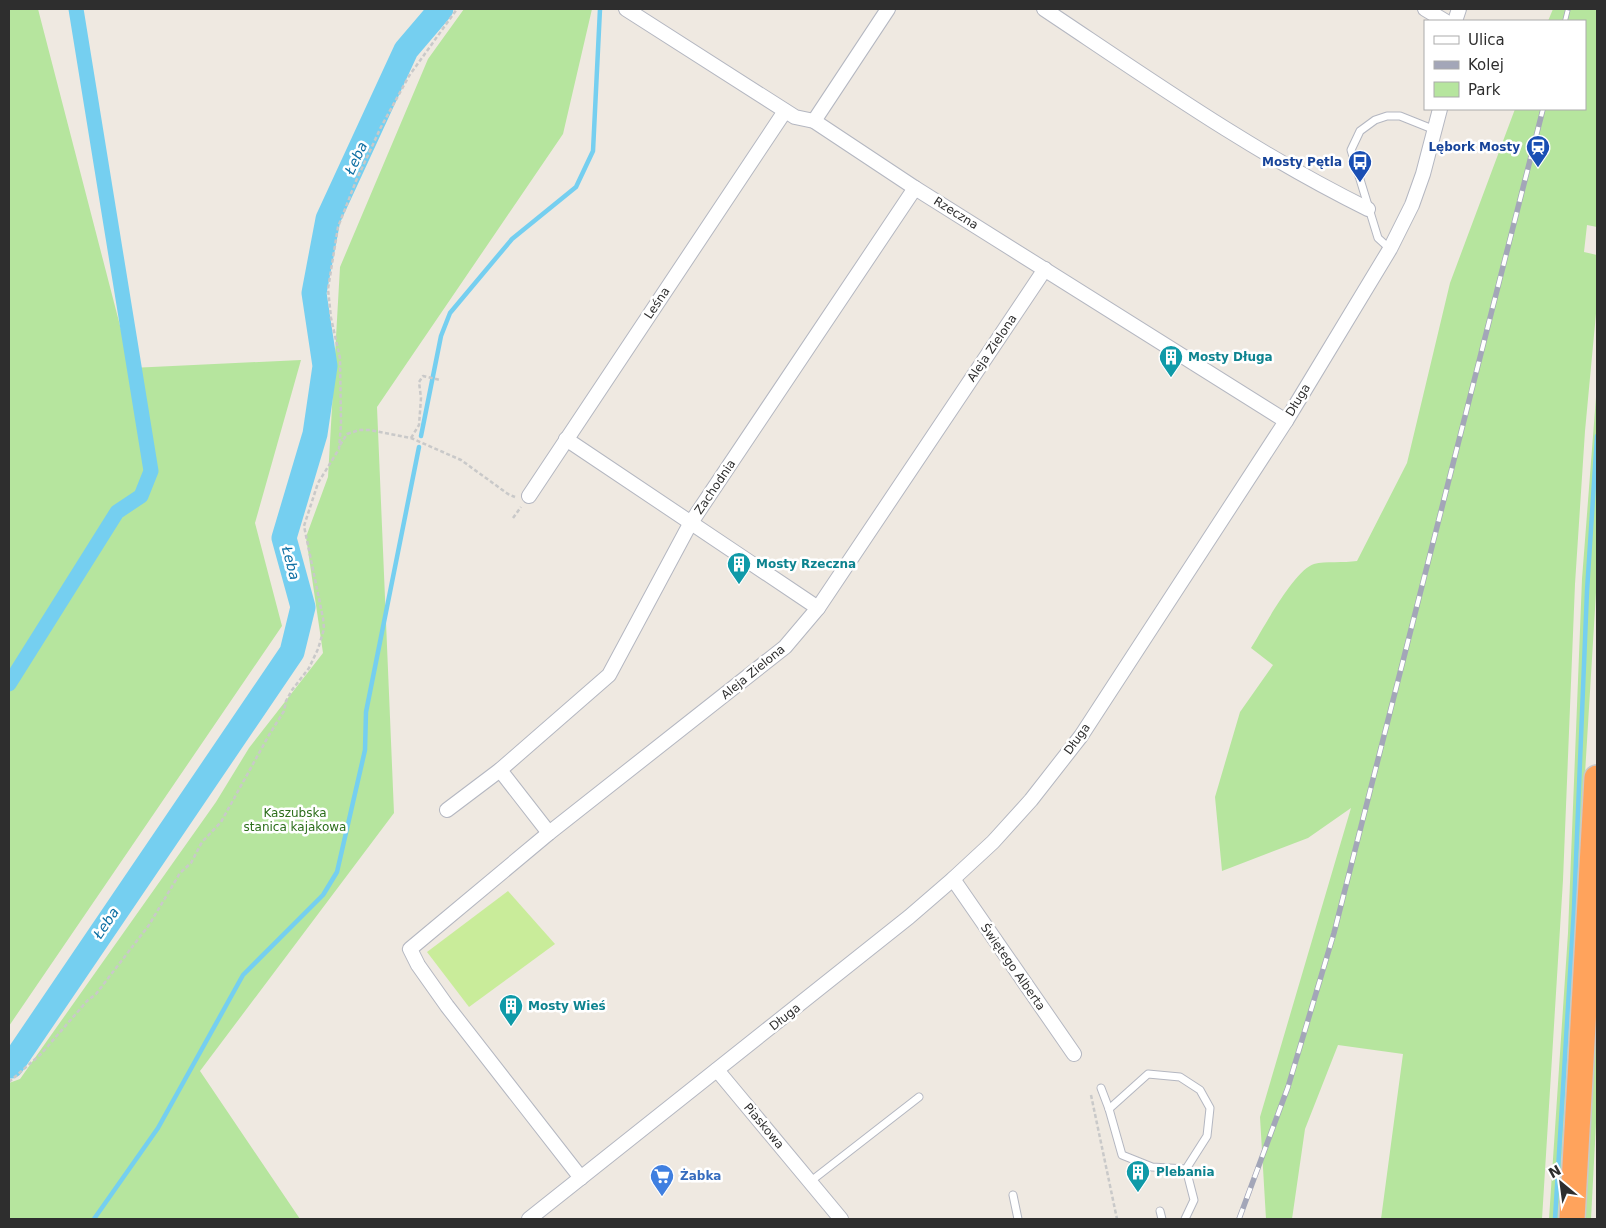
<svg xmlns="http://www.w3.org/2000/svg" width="1606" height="1228" font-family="'DejaVu Sans',sans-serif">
<rect width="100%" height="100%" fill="#efe9e1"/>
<!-- green -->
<g fill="#b6e59e">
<polygon points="9,9 38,9 131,368 301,360 255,523 282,626 9,1026"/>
<polygon points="464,9 592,9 563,134 377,407 394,813 200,1071 300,1219 9,1219 9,1083 20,1079 216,802 249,748 323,653 306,537 328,477 340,267 428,59"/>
<path d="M 1553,9 L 1597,9 L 1597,227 L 1587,225 L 1584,252 L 1597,255 L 1597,303 L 1585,431 L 1575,584 L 1563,880 L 1542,1219 L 1381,1219 L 1403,1054 L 1338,1045 L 1305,1129 L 1292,1219 L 1266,1219 L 1260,1117 L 1351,808 L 1308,838 L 1222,871 L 1215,797 L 1240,712 L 1273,665 L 1251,648 C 1263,629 1294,570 1314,564 C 1325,561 1344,563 1357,561 L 1407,463 L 1450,283 L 1515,109 L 1585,109 L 1585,21 L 1548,21 Z"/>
<polygon points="1597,384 1597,576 1558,1219 1549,1219 1568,933 1582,579"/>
<polygon points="1597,958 1597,1104 1591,1219 1582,1219"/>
</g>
<!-- pitch -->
<polygon fill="#c9ec9a" points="508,891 555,944 469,1007 427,952"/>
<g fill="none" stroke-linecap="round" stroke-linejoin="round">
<!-- stream -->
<g stroke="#75cff0" stroke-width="4.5">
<polyline points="421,436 441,336 450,313 512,239 576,187 593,151 600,9"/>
<polyline points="94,1219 158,1128 243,975 323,895 337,872 365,750 366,712 419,447"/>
<polyline points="1555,1219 1574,909 1587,591 1597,436"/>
</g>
<!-- canal -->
<polyline stroke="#75cff0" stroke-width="15" points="9,684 117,512 141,496 151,471 76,9"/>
<!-- river -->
<polyline stroke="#75cff0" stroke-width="25" points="9,1066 11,1066 292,652 303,607 284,538 315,434 325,366 314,293 328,219 406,50 441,9"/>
<!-- lane casing -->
<g stroke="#b4b7c1" stroke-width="9">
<g id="lane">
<polyline points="1390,249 1378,238 1351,150 1360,131 1375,120 1387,116 1400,116 1435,130"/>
<polyline points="1101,1088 1109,1109 1122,1155 1152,1167 1186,1169 1194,1200 1185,1219"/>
<polyline points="1109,1109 1148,1074 1180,1077 1200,1090 1210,1108 1207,1136 1186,1169"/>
<polyline points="811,1181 919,1097"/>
<polyline points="1013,1195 1018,1219"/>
<polyline points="1160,1211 1162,1219"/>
</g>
</g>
<!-- street casing -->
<g stroke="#b4b7c1" stroke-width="16">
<g id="street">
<polyline points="626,9 795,117 814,121 915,188 1286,421"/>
<path d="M 1044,9 C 1149,79 1254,153 1368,209"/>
<polyline points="1425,9 1445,21"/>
<polyline points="1455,21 1459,9"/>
<polyline points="814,121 888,9"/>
<polyline points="566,439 818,608"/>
<polyline points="529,496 785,111"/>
<polyline points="500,770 549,833"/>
<polyline points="447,810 500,770 609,675 690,524 915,188"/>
<polyline points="953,879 1074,1054"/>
<polyline points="717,1070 841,1219"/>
<polyline points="581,1178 447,1006 418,965 410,949 549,833 785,647 818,608 1045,269"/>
<polyline points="529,1219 909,917 953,879 993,842 1031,800 1081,736 1286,421 1390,249 1412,205 1423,174 1440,109"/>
</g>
</g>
<!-- highway casing -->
<g stroke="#c9c9c9" stroke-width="28">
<polyline id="highway" points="1572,1219 1597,778"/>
</g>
<!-- path -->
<g stroke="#c9c9c9" stroke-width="2.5" stroke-dasharray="4 2.5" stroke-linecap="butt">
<polyline points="411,438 419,425 421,398 419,382 423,376 440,380"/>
<polyline points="340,445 347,434 359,430 370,430 411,438 461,460 508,494 515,497"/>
<polyline points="513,518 521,507"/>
<polyline points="9,1082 41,1054 87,1001 96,994 149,925 180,873 191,863 202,842 221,822 269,735 284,711 286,701 292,690 309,668 318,649 324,629 323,618 304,526 318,483 339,449 341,424 340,358 331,318 328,289 338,227 356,181 381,127 409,76 457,9"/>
<polyline points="1091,1095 1117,1219"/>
</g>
<!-- lane -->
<use href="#lane" stroke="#fff" stroke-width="7"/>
<!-- street -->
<use href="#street" stroke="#fff" stroke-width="14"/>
<!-- highway -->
<use href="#highway" stroke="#ffa35c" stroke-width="25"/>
<!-- rail casing -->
<g stroke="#a3a6b8" stroke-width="5.5">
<g id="rail">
<polyline points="1565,21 1568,9"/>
<polyline points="1239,1219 1288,1087 1334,933 1543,109"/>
</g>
</g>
<!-- rail -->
<use href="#rail" stroke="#fff" stroke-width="4" stroke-dasharray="11" stroke-linecap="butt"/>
</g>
<!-- icons -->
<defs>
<g id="station-pin" transform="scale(1.25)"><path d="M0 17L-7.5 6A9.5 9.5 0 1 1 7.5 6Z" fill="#1a4fb4" stroke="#fff"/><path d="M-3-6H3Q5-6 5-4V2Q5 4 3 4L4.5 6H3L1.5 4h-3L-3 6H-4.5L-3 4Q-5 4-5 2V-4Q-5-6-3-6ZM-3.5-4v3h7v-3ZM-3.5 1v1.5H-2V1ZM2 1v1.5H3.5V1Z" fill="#fff"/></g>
<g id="bus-pin" transform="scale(1.25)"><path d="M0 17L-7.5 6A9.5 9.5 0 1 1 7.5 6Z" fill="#1a4fb4" stroke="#fff"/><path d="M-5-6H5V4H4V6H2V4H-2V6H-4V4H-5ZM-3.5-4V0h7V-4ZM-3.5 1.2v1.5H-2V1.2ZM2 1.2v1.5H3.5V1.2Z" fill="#fff"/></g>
<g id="building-pin" transform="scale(1.25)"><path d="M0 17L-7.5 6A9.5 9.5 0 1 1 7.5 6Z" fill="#0f9aa8" stroke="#fff"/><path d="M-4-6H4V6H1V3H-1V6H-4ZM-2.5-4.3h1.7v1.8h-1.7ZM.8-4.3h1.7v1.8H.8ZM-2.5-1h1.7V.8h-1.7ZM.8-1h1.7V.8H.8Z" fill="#fff"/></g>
<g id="supermarket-pin" transform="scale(1.25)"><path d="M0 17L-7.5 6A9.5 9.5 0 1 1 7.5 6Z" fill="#3f7fe0" stroke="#fff"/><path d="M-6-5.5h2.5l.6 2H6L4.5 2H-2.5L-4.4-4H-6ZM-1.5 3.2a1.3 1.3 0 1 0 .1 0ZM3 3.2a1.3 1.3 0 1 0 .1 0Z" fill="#fff"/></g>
</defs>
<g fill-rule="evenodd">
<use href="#station-pin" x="1538" y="147"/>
<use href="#bus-pin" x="1360" y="162"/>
<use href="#building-pin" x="1171" y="357"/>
<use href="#building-pin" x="739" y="564"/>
<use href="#building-pin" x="511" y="1006"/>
<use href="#building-pin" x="1138" y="1172"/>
<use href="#supermarket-pin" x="662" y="1176"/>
</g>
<g text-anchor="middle" stroke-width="5" stroke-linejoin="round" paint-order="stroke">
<!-- transit labels -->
<g font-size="12" font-weight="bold" fill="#164399" stroke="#fff" text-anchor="end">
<text x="1520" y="151">Lębork Mosty</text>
<text x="1342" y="166">Mosty Pętla</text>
</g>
<!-- street labels -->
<g font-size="12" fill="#2e2e2e" stroke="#fff">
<text transform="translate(956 213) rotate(32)" y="4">Rzeczna</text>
<text transform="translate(657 303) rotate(-56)" y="4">Leśna</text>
<text transform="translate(992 348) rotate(-56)" y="4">Aleja Zielona</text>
<text transform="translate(1298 400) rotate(-59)" y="4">Długa</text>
<text transform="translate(715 487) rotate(-56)" y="4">Zachodnia</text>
<text transform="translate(753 672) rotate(-39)" y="4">Aleja Zielona</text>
<text transform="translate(1077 739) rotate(-54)" y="4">Długa</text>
<text transform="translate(1013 967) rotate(55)" y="4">Świętego Alberta</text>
<text transform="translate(785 1017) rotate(-38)" y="4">Długa</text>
<text transform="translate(764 1126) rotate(50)" y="4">Piaskowa</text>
</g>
<!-- culture labels -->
<g font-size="12" font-weight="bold" fill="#0d838f" stroke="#fff" text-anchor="start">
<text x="1188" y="361">Mosty Długa</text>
<text x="756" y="568">Mosty Rzeczna</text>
<text x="528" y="1010">Mosty Wieś</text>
<text x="1156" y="1176">Plebania</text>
</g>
<!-- park labels -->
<g font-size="12" fill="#2c6e1b" stroke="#fff">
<text x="295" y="817">Kaszubska<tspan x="295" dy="14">stanica kajakowa</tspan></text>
</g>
<!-- shop labels -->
<g font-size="12" font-weight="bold" fill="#366cbe" stroke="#fff" text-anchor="start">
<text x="680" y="1180">Żabka</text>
</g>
<!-- water labels -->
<g font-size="14" font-style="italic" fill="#0d6fa3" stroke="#fff">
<text transform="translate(356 158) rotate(-65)" y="5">Łeba</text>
<text transform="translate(291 563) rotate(75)" y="5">Łeba</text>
<text transform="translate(106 923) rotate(-56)" y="5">Łeba</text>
</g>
</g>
<!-- border -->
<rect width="1606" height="1228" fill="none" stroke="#2e2e2e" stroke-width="20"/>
<!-- legend -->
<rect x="1424" y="20" width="162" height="90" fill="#ffffff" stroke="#ababab"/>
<rect x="1434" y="36" width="25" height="8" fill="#ffffff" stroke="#ababab"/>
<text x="1468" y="45" font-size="15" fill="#2e2e2e">Ulica</text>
<rect x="1434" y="61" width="25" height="8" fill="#a3a6b8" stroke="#ababab"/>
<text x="1468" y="70" font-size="15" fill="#2e2e2e">Kolej</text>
<rect x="1434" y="82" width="25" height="15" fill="#b6e59e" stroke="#ababab"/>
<text x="1468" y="95" font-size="15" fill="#2e2e2e">Park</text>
<!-- north arrow -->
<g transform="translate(1561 1183) rotate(331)" stroke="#ffffff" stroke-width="4" paint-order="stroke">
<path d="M0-4L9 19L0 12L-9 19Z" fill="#2e2e2e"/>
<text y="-8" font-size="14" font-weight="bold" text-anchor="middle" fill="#2e2e2e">N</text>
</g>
</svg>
